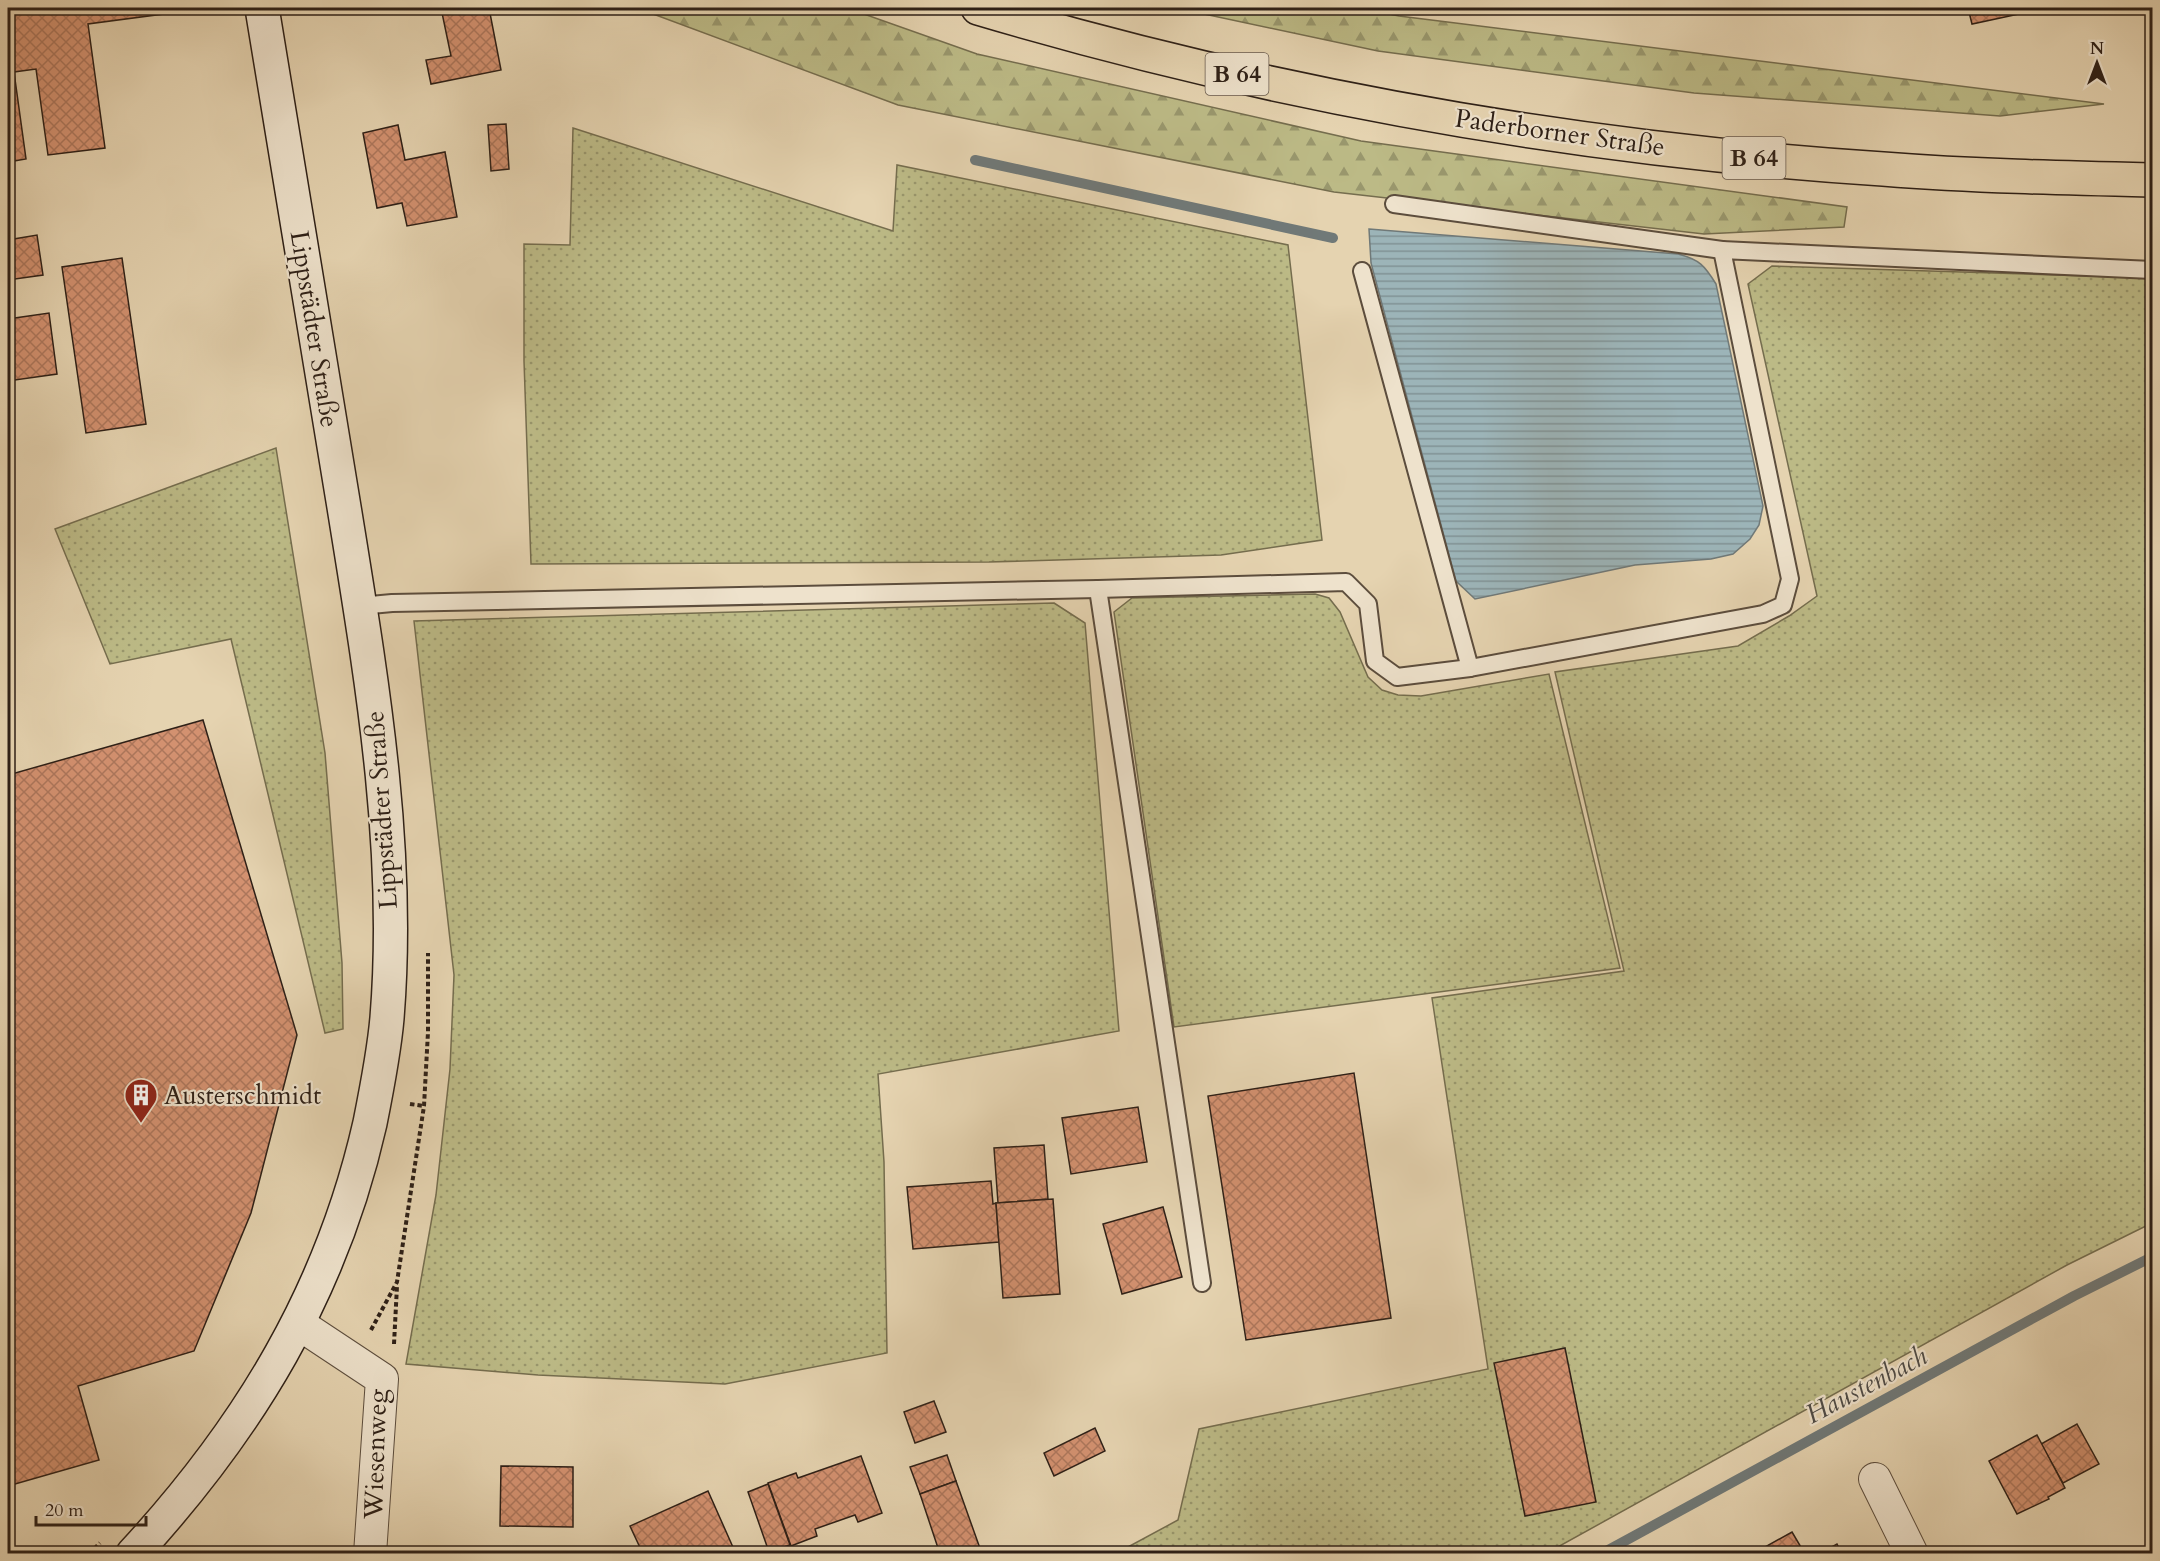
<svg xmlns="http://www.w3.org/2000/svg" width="2160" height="1561" font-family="Cardo,serif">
<defs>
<pattern id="green-dots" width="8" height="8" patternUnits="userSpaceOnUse" patternTransform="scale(1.5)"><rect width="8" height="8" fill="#bcba86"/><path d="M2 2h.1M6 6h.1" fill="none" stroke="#99976d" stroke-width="1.8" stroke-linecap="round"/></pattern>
<pattern id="forest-firs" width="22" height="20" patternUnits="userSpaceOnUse" patternTransform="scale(1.5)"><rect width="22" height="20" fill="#bcba86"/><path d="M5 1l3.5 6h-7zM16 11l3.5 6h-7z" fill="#99976d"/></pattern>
<pattern id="water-rules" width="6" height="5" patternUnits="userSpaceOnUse" patternTransform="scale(1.5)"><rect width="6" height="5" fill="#9cb4b8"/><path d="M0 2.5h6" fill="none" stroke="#809295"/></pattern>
<pattern id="building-cross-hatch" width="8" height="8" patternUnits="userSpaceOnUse" patternTransform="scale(1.5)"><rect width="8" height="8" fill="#d39170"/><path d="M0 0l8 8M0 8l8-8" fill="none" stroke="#ac765b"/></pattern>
</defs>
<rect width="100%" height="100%" fill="#e5d3b0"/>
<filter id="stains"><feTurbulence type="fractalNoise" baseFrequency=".00333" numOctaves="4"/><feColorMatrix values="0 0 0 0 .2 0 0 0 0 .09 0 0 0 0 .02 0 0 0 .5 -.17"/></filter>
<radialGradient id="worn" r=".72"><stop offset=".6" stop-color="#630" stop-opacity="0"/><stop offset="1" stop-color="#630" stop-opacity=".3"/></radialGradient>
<!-- green -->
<g fill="url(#green-dots)" stroke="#756d4e" stroke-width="1.5">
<polygon points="573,128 893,231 897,165 1288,245 1322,540 1221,555 989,562 531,564 524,361 524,244 570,245"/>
<polygon points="1772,266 2152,278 2152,1223 2067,1265 1547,1553 1115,1554 1178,1520 1199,1429 1488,1369 1432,998 1624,971 1555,672 1738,646 1789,616 1817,596 1748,284"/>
<polygon points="276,448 325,753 342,963 343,1029 325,1033 231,639 110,664 55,529"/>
<polygon points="1315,594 1329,598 1340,612 1368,677 1382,690 1398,695 1421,696 1549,674 1620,968 1174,1027 1114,612 1132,598"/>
<polygon points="1054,603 1085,623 1119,1031 878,1074 884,1162 887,1353 725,1384 538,1375 406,1364 436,1195 450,1069 454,975 414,621"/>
</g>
<!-- forest -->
<g fill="url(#forest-firs)" stroke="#756d4e" stroke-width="1.5">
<polygon points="637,8 847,8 977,54 1361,141 1847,207 1844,227 1704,234 1334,192 898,105"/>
<polygon points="1176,8 1360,8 1399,16 2104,104 2000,116 1694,93 1378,51"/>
</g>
<!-- water -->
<path fill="url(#water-rules)" stroke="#707978" stroke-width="1.5" d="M 1369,229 L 1678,254 C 1699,259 1705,266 1716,284 L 1763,506 L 1759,525 L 1750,539 L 1733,554 L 1711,559 L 1635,565 L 1475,599 L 1456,581 L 1371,263 Z"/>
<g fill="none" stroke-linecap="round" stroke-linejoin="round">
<!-- stream -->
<g stroke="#707978" stroke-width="10">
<polyline points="975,160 1333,238"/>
<polyline points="1601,1554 2074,1296 2152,1257"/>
</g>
</g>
<!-- building -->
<g fill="url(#building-cross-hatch)" stroke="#2e2017" stroke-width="1.5">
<polygon points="27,8 170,8 171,13 88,24 105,148 48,155 36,69 14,72 26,159 8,162 8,15 28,12"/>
<polygon points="441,8 489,8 501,70 431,84 426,60 451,56"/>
<polygon points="1968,8 2047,8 1972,24"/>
<polygon points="2147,8 2152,8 2152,30"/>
<polygon points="506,124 509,169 491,171 488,125"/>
<polygon points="398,125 405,160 445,152 457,217 407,226 402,203 377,208 363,133"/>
<polygon points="37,235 43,275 8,280 8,240"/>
<polygon points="122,258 146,424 86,433 62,267"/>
<polygon points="49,313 57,374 8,381 8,319"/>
<polygon points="203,720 297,1035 251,1213 194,1351 78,1386 99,1460 8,1486 8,1403 10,1402 8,1392 8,775"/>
<polygon points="1354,1073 1391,1318 1246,1340 1208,1096"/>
<polygon points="1138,1107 1147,1162 1071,1174 1062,1118"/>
<polygon points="1044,1145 1048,1199 998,1203 994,1148"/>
<polygon points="991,1181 993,1204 996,1203 999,1242 913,1249 907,1187"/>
<polygon points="1053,1199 1060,1294 1003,1298 996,1203"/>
<polygon points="1163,1207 1182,1277 1122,1294 1103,1224"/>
<polygon points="1565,1348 1596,1502 1525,1516 1494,1363"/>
<polygon points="934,1401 946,1432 915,1443 904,1412"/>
<polygon points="2077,1424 2099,1464 2063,1483 2041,1444"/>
<polygon points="1095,1428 1105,1451 1054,1476 1044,1453"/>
<polygon points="2037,1435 2065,1488 2048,1497 2049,1499 2017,1514 1989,1461"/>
<polygon points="947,1455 956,1481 920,1494 910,1467"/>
<polygon points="861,1456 882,1513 858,1522 855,1515 815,1529 817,1536 791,1546 768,1483 796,1473 798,1478"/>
<polygon points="501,1466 573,1467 573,1527 500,1526"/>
<polygon points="956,1481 982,1554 940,1554 920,1494"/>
<polygon points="768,1484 790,1545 769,1552 748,1492"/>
<polygon points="708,1491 736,1554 643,1554 630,1526"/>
<polygon points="1792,1532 1805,1554 1757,1554 1756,1552"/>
<polygon points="1837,1544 1842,1554 1819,1554"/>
</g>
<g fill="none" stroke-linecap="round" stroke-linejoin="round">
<!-- lane casing -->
<g stroke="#5c4d3d" stroke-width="20">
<g id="lane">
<polyline points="1394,204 1722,250"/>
<polyline points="1362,271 1470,668"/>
<polyline points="1098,589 1202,1283"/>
<polyline points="360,606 392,603 1098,589 1346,582 1368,604 1375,661 1397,677 1470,668 1763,614 1783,605 1790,579 1722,250 2152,270"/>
</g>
</g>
<!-- street casing -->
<g stroke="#5c4d3d" stroke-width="34">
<g id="street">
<polyline points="299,1324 382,1379 370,1554"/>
<polyline points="1875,1479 1912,1554"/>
</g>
</g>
<!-- secondary casing -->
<g stroke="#2e2017" stroke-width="36">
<path id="secondary" d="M 133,1554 C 250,1427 332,1291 370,1123 C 377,1088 384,1053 387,1018 C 401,847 371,675 344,507 C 317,340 289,174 262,8"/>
</g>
<!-- primary casing -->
<g stroke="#2e2017" stroke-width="36">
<path id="primary" d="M 978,8 C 1271,95 1578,149 1883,169 C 1973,176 2063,178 2152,180"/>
</g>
<!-- path -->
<g stroke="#2e2017" stroke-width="4" stroke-dasharray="4.5 3" stroke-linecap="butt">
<polyline points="410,1104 424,1106"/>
<polyline points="371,1330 397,1282 424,1106 428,1032 428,953"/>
<polyline points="394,1344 397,1286"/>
<polyline points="89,1554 100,1543"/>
</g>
<!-- lane -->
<use href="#lane" stroke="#eee2cc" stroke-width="16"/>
<!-- street -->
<use href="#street" stroke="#eee2cc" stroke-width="32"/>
<!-- secondary -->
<use href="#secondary" stroke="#eee2cc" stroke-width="33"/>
<!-- primary -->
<use href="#primary" stroke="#e5d3b0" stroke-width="33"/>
</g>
<!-- icons -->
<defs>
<g id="building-pin" transform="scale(1.725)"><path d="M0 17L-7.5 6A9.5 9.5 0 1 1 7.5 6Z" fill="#8f2418" stroke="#eee2cc"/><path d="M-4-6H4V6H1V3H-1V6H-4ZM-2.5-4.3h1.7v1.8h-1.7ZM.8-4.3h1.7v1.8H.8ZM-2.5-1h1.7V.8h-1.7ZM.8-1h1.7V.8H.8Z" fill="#fff"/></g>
</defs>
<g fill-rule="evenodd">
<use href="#building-pin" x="141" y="1095"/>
</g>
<g text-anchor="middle" stroke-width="4.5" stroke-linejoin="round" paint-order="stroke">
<!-- shield labels -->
<g fill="#eee2cc" stroke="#685a4d" stroke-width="1.5">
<rect x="1205.5" y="53" width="63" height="42" rx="4.5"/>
<rect x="1722.5" y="137" width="63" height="42" rx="4.5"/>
</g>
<g font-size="24" font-weight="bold" fill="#2e2017">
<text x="1237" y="82">B 64</text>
<text x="1754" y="166">B 64</text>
</g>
<!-- street labels -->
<g font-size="26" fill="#2e2017" stroke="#eee2cc">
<text transform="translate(1560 132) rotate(8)" y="9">Paderborner Straße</text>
<text transform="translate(315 329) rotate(81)" y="9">Lippstädter Straße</text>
<text transform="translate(381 810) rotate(-94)" y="9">Lippstädter Straße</text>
<text transform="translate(375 1454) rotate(-88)" y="9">Wiesenweg</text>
</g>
<!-- poi labels -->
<g font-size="26" fill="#2e2017" stroke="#eee2cc" text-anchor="start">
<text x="164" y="1104">Austerschmidt</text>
</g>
<!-- water labels -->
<g font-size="27" font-style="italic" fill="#4f4c47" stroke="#eee2cc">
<text transform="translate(1866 1385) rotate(-28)" y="9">Haustenbach</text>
</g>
</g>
<!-- margin -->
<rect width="2160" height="1561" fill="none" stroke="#e5d3b0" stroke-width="30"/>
<rect x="9" y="9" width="2142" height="1543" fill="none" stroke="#2e2017" stroke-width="3"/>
<rect x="15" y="15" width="2130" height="1531" fill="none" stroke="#2e2017" stroke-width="1.5"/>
<!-- north arrow -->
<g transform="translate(2097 63)" stroke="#eee2cc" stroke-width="4.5" paint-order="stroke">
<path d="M0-4.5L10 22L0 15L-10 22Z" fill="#2e2017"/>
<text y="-9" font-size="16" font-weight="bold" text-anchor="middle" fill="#2e2017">N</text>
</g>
<!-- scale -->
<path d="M36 1516v9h110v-9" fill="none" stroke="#2e2017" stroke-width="3"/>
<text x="45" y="1516" font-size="18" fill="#2e2017" stroke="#eee2cc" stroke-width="4.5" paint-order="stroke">20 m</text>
<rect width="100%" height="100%" filter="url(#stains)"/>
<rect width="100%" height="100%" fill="url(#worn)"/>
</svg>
